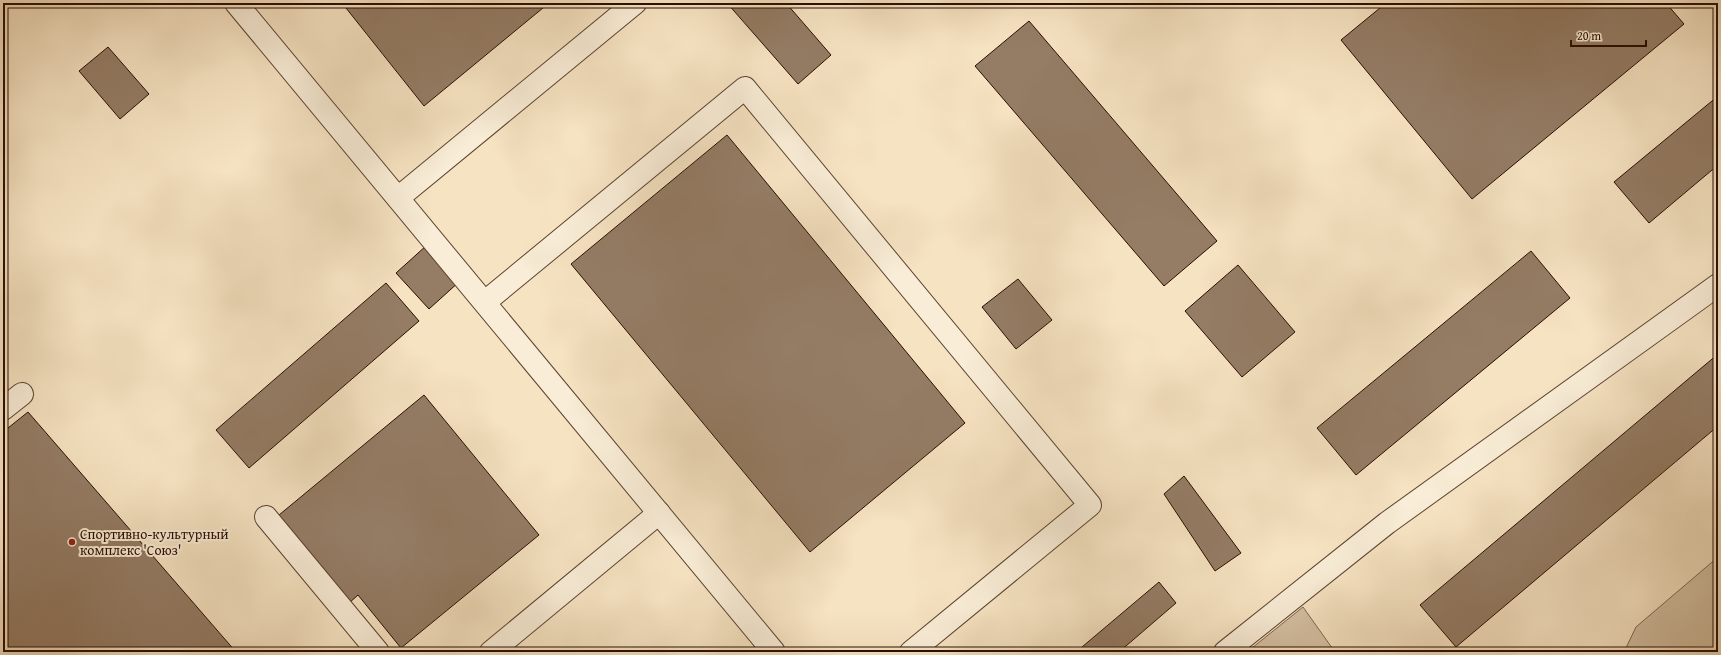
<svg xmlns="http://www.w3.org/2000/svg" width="1721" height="655" font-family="'Gentium Book Plus',serif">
<rect width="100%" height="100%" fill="#f6e3c2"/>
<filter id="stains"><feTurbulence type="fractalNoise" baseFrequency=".005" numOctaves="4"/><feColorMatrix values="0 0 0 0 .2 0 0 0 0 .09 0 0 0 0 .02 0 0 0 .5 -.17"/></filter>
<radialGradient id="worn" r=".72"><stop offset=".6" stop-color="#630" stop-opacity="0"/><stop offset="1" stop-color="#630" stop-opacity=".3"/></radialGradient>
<!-- green -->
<g fill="#d3bfa1" stroke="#7e6650">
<polygon points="1718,557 1718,652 1624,652 1636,627"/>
<polygon points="1303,607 1335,652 1247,652"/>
</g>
<!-- building -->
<g fill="#947c65" stroke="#2a0d00">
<polygon points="342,3 549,3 424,106"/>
<polygon points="727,3 786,3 831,55 798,84"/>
<polygon points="1386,3 1666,3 1684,24 1472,199 1341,40"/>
<polygon points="1029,21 1217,241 1164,286 975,66"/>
<polygon points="108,47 149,94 120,119 79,71"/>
<polygon points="1718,96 1718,165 1649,223 1614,182"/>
<polygon points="727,135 965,423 810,552 571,264"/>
<polygon points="427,245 460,281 429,309 396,273"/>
<polygon points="1531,251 1570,298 1356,475 1317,428"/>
<polygon points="1238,265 1295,332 1242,377 1185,311"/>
<polygon points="1018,279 1052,320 1016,349 982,307"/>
<polygon points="386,283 419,321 249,468 216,430"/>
<polygon points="1718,354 1718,426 1456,647 1420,605"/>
<polygon points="424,395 539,535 401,648 358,595 348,604 279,515"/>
<polygon points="28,412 236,652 3,652 3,432"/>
<polygon points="1184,476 1241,553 1215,571 1164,494"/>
<polygon points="1159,582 1176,603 1119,652 1087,652 1082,647"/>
<polygon points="728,648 732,652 724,652"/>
</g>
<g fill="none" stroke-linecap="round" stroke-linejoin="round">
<!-- minor casing -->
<g stroke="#5d4230" stroke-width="24">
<g id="minor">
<polyline points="236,3 774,652"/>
<polyline points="398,198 635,3"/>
<polyline points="485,302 745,88 1090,505 911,652"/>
<polyline points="3,409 22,394"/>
<polyline points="266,517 378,652"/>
<polyline points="491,652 659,513"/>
<polyline points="1225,652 1387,523 1718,285"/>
</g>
</g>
<!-- minor -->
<use href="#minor" stroke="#f9edd7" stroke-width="22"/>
</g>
<!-- markers -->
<circle fill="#8f2418" stroke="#f9edd7" stroke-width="1.5" cx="72" cy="542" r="4"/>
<g text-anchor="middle" stroke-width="4" stroke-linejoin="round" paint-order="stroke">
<!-- poi labels -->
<g font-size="14" fill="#2a0d00" stroke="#f9edd7" text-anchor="start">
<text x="80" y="539">Спортивно-культурный<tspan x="80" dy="16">комплекс 'Союз'</tspan></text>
</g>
</g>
<!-- margin -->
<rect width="1721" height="655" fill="none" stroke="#f6e3c2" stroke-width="16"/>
<rect x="4" y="4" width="1713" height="647" fill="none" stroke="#2a0d00" stroke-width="2"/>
<rect x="8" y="8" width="1705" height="639" fill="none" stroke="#2a0d00"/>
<!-- scale -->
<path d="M1571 40v6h75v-6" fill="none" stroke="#2a0d00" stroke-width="2"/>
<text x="1577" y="40" font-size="12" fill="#2a0d00" stroke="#f9edd7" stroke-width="3" paint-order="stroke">20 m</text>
<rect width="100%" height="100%" filter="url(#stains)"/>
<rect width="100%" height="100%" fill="url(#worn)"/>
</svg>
